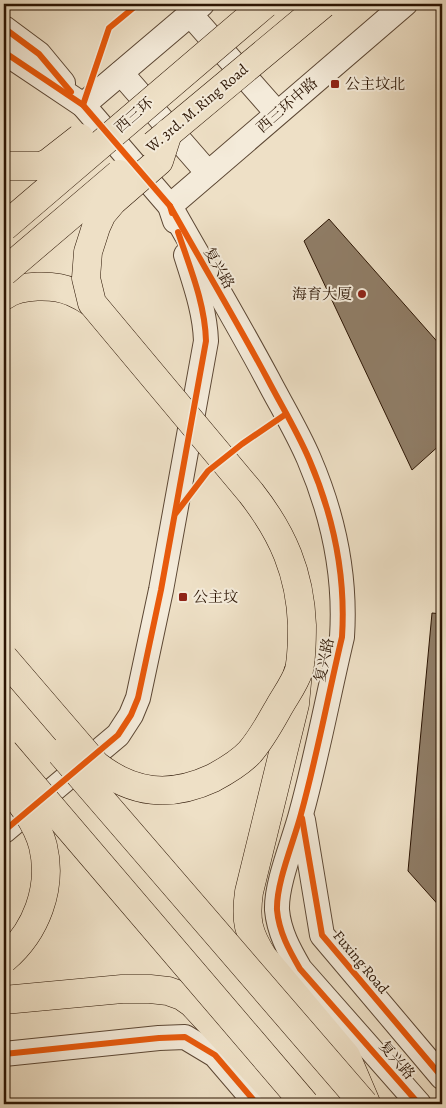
<svg xmlns="http://www.w3.org/2000/svg" width="446" height="1108" font-family="Alegreya,'Noto Serif SC',serif">
<rect width="100%" height="100%" fill="#eee0c6"/>
<filter id="stains"><feTurbulence type="fractalNoise" baseFrequency=".004" numOctaves="4"/><feColorMatrix values="0 0 0 0 .2 0 0 0 0 .09 0 0 0 0 .02 0 0 0 .5 -.17"/></filter>
<radialGradient id="worn" r=".72"><stop offset=".6" stop-color="#630" stop-opacity="0"/><stop offset="1" stop-color="#630" stop-opacity=".3"/></radialGradient>
<!-- building -->
<g fill="#907e68" stroke="#2b1403">
<polygon points="329,219 442,347 442,443 412,470 304,241"/>
<polygon points="432,613 442,614 442,909 408,871"/>
</g>
<g fill="none" stroke-linecap="round" stroke-linejoin="round">
<!-- tertiary casing -->
<g stroke="#5c4734" stroke-width="26">
<g id="tertiary">
<polyline points="190,14 277,113"/>
<polyline points="4,28 39,54 63,83"/>
<polyline points="4,52 83,105 170,206 175,221"/>
<polyline points="121,73 208,173"/>
<polyline points="83,105 202,4"/>
<path d="M 170,206 C 202,263 236,320 267,378 C 281,405 297,431 309,459 C 333,515 346,576 342,637 C 328,696 317,756 301,814 C 294,841 276,883 277,910 C 279,932 289,950 300,969 L 419,1104"/>
<polyline points="170,206 405,4"/>
<polyline points="303,820 322,935 442,1077"/>
<path d="M 4,831 L 118,735 L 131,715 L 138,698 L 161,590 L 206,341 C 205,311 195,284 186,255"/>
<polyline points="4,1054 159,1038 185,1037 215,1055 257,1104"/>
</g>
</g>
<!-- trunk casing -->
<g stroke="#2b1403" stroke-width="29">
<g id="trunk">
<path d="M 4,296 C 19,284 55,284 72,292 C 79,295 86,299 92,303"/>
<path d="M 298,672 L 295,704 L 249,892 C 245,920 248,933 263,957 L 346,1056 L 366,1103"/>
<polyline points="4,1000 122,989 150,989 168,991 182,996 192,1003 286,1104"/>
</g>
</g>
<!-- tertiary -->
<use href="#tertiary" stroke="#f4ebda" stroke-width="24"/>
<!-- trunk -->
<use href="#trunk" stroke="#eee0c6" stroke-width="28"/>
<!-- trunk-bridge casing -->
<g stroke="#2b1403" stroke-width="29" stroke-linecap="butt">
<g id="trunk-bridge">
<polyline points="154,145 323,4"/>
<polyline points="4,165 9,166 40,166 48,163 80,138"/>
<polyline points="4,227 265,4"/>
<polyline points="4,272 119,174"/>
<path d="M 4,658 L 96,765 C 133,794 170,798 213,778 C 226,771 240,763 250,752 C 262,738 270,723 279,707 C 285,696 295,683 299,670 C 302,656 302,640 302,625 C 300,573 283,534 251,493 L 92,303 L 86,278 L 88,252 L 96,227 L 102,214 L 113,201 L 159,161 L 168,133"/>
<polyline points="4,752 305,1104"/>
<polyline points="61,753 364,1104"/>
<path d="M 4,781 C 19,800 37,822 43,846 C 53,888 36,932 4,959"/>
</g>
</g>
<!-- trunk-bridge -->
<use href="#trunk-bridge" stroke="#eee0c6" stroke-width="28"/>
<!-- cycleway casing -->
<g stroke="#f4ebda" stroke-width="9">
<g id="cycleway">
<polyline points="4,28 39,54 71,92"/>
<polyline points="4,52 83,105 170,206 172,213"/>
<polyline points="83,105 109,28 138,4"/>
<path d="M 170,206 C 202,263 236,320 267,378 C 281,405 297,431 309,459 C 333,515 346,576 342,637 C 328,696 317,756 301,814 C 294,841 276,883 277,910 C 279,932 289,950 300,969 L 419,1104"/>
<polyline points="176,513 208,471 242,444 286,414"/>
<polyline points="302,818 322,935 442,1077"/>
<path d="M 4,831 L 118,735 L 131,715 L 138,698 L 161,590 L 206,341 C 205,303 190,268 178,232"/>
<polyline points="4,1054 159,1038 185,1037 215,1055 257,1104"/>
</g>
</g>
<!-- cycleway -->
<use href="#cycleway" stroke="#e8590c" stroke-width="6"/>
</g>
<!-- markers -->
<g fill="#8f2418" stroke="#f4ebda" stroke-width="2">
<rect x="330" y="79" width="10" height="10" rx="2.5"/>
<circle cx="362" cy="294" r="5"/>
<rect x="178" y="592" width="10" height="10" rx="2.5"/>
</g>
<g text-anchor="middle" stroke-width="4" stroke-linejoin="round" paint-order="stroke">
<!-- poi labels -->
<g font-size="15" fill="#2b1403" stroke="#f4ebda" text-anchor="start">
<text x="345" y="89">公主坟北</text>
<text x="352" y="299" text-anchor="end">海育大厦</text>
<text x="193" y="602">公主坟</text>
</g>
<!-- street labels -->
<g font-size="15" fill="#2b1403" stroke="#f4ebda">
<text transform="translate(287 105) rotate(-41)" y="5">西三环中路</text>
<text transform="translate(197 108) rotate(-40)" y="5">W. 3rd. M.Ring Road</text>
<text transform="translate(134 115) rotate(-41)" y="5">西三环</text>
<text transform="translate(219 268) rotate(60)" y="5">复兴路</text>
<text transform="translate(324 660) rotate(-78)" y="5">复兴路</text>
<text transform="translate(361 962) rotate(50)" y="5">Fuxing Road</text>
<text transform="translate(397 1060) rotate(49)" y="5">复兴路</text>
</g>
</g>
<!-- margin -->
<rect width="446" height="1108" fill="none" stroke="#eee0c6" stroke-width="20"/>
<rect x="5" y="5" width="436" height="1098" fill="none" stroke="#2b1403" stroke-width="2.5"/>
<rect x="10" y="10" width="426" height="1088" fill="none" stroke="#2b1403"/>
<rect width="100%" height="100%" filter="url(#stains)"/>
<rect width="100%" height="100%" fill="url(#worn)"/>
</svg>
